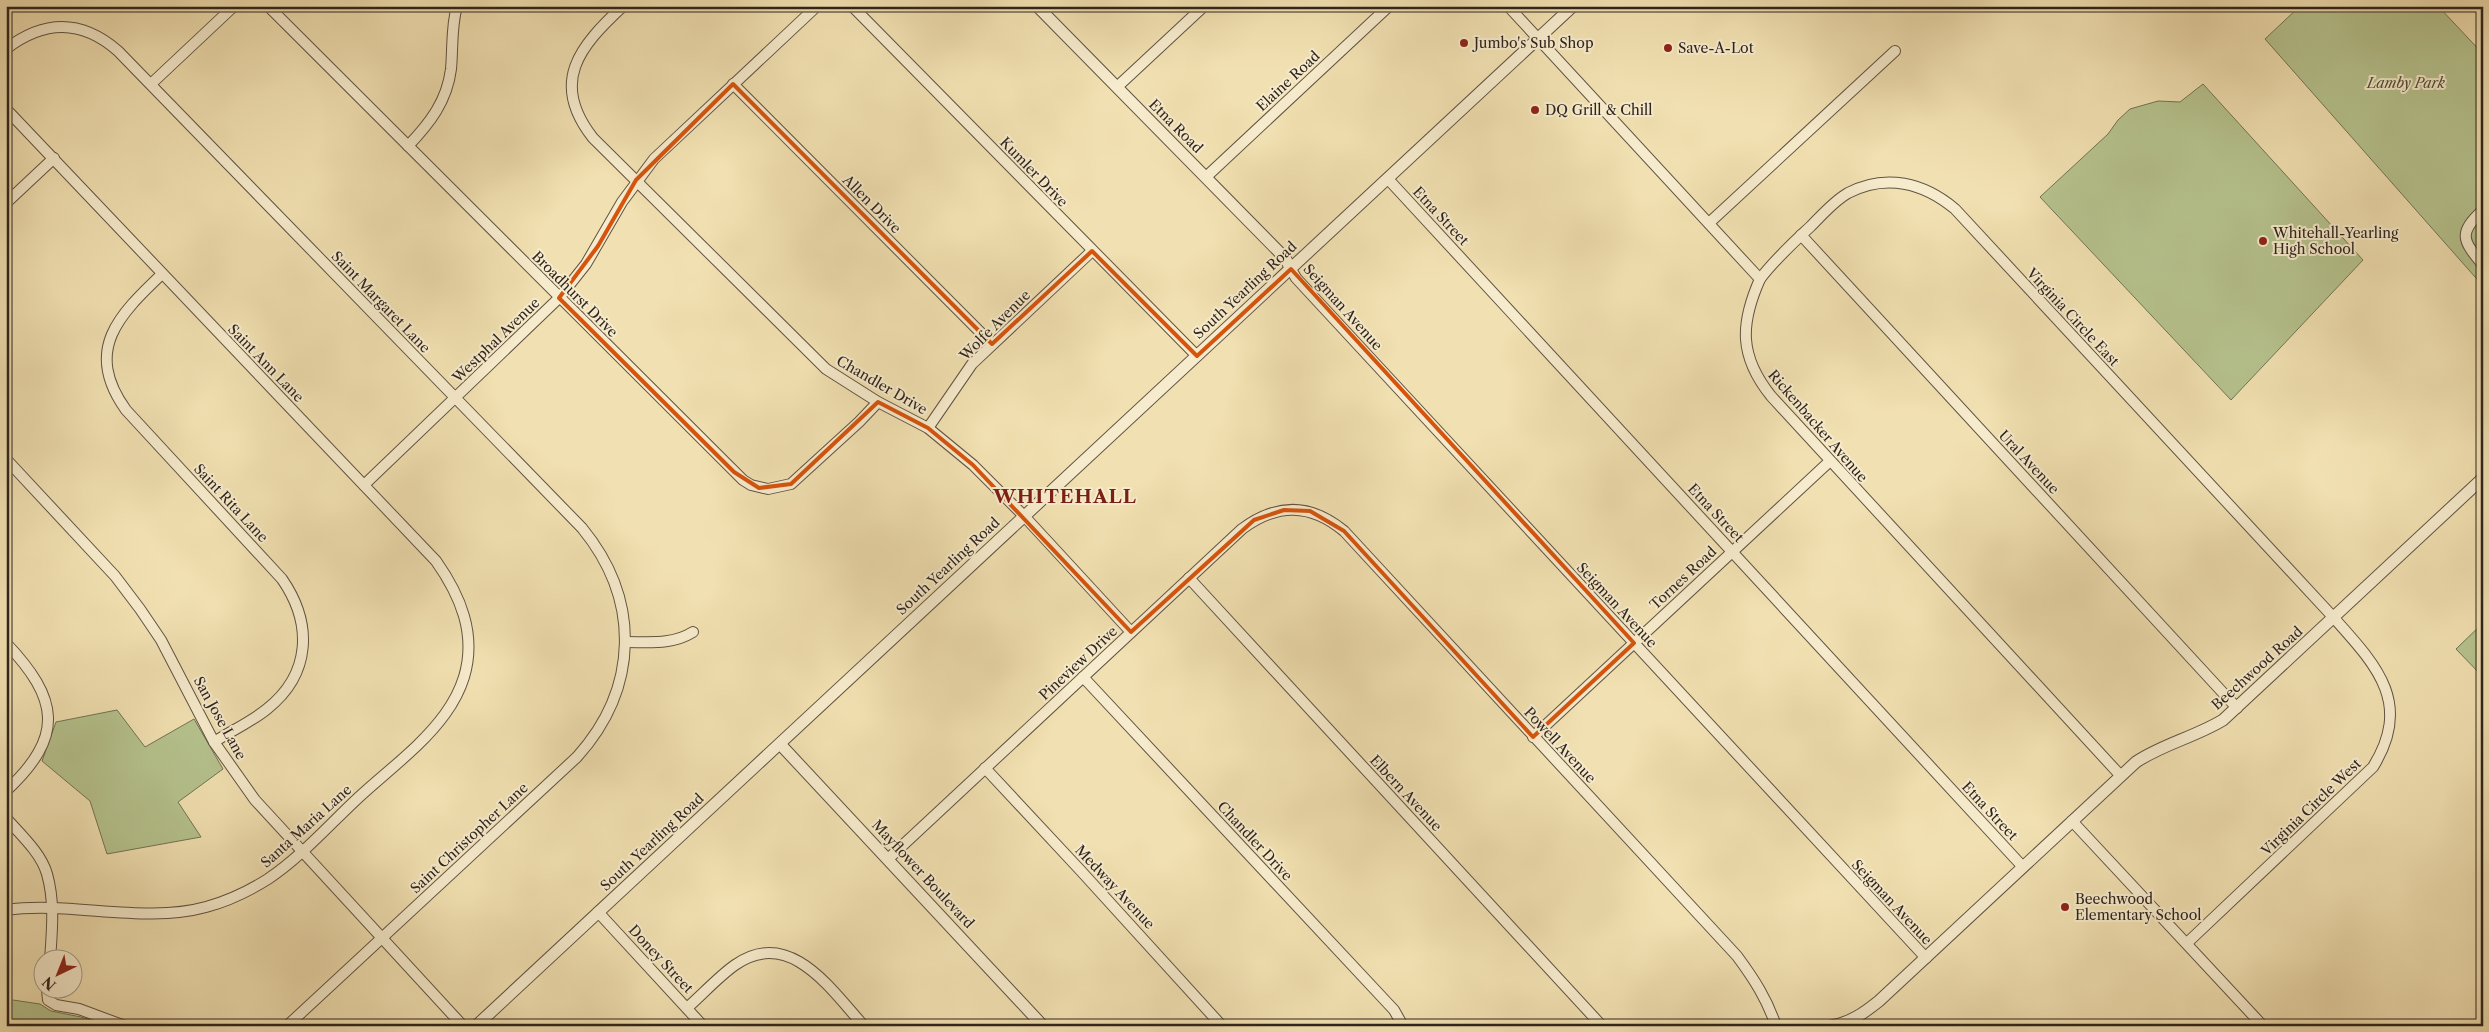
<svg xmlns="http://www.w3.org/2000/svg" width="2489" height="1032" font-family="'Libre Caslon Text',serif">
<rect width="100%" height="100%" fill="#f1e0b1"/>
<filter id="stains"><feTurbulence type="fractalNoise" baseFrequency=".004" numOctaves="4"/><feColorMatrix values="0 0 0 0 .2 0 0 0 0 .09 0 0 0 0 .02 0 0 0 .5 -.17"/></filter>
<radialGradient id="worn" r=".72"><stop offset=".6" stop-color="#630" stop-opacity="0"/><stop offset="1" stop-color="#630" stop-opacity=".3"/></radialGradient>
<!-- green -->
<g fill="#b6c38e" stroke="#727456">
<polygon points="2300,6 2438,6 2483,54 2483,286 2265,39"/>
<polygon points="2203,84 2363,260 2231,400 2040,197 2108,134 2118,120 2130,109 2158,101 2180,102"/>
<polygon points="2483,623 2483,677 2456,649"/>
<polygon points="117,710 145,747 194,719 223,769 178,802 201,837 107,854 90,801 42,761 56,722"/>
<polygon points="6,999 40,1004 51,1011 81,1017 110,1026 6,1026"/>
</g>
<g fill="none" stroke-linecap="round" stroke-linejoin="round">
<!-- minor casing -->
<g stroke="#605343" stroke-width="12">
<g id="minor">
<polyline points="268,6 743,480 751,485 768,489 791,484 859,422 878,402"/>
<path d="M 623,6 C 580,46 549,82 593,138 L 826,369 L 878,402 L 928,428 L 973,465 L 1024,516 L 1131,632"/>
<polyline points="852,6 1197,356"/>
<path d="M 1508,6 L 1760,279 C 1740,324 1739,356 1771,396 L 2120,775"/>
<path d="M 6,49 C 44,20 81,19 118,51 L 582,528 C 641,600 639,688 577,757 L 287,1026"/>
<polyline points="151,84 234,6"/>
<polyline points="733,84 992,344"/>
<polyline points="1117,87 1204,6"/>
<path d="M 6,109 L 436,561 C 460,595 477,634 464,677 C 460,690 453,703 445,714 C 422,746 387,771 358,798 C 329,825 301,857 268,879 C 249,891 228,901 206,907 C 145,924 70,901 6,910"/>
<path d="M 408,146 C 430,123 447,101 451,69 C 453,47 451,27 457,6"/>
<polyline points="1206,177 1389,6"/>
<polyline points="1388,179 2023,867"/>
<polyline points="6,203 54,158"/>
<path d="M 2483,210 C 2458,233 2462,240 2483,265"/>
<polyline points="1709,223 1895,51"/>
<polyline points="1801,235 2237,708"/>
<polyline points="1291,269 1296,278 1926,958"/>
<path d="M 162,274 C 119,315 83,350 126,410 L 282,579 C 313,624 311,674 267,709 C 251,722 231,731 214,742"/>
<path d="M 1760,279 C 1775,259 1793,243 1811,226 C 1822,215 1834,201 1848,193 C 1886,173 1924,183 1955,209 L 2334,618 C 2376,665 2413,703 2373,767 L 2187,943"/>
<polyline points="928,428 972,364 1092,251"/>
<polyline points="6,459 115,576 140,609 161,640 214,742 255,800 463,1026"/>
<polyline points="364,485 559,298 586,264 622,202 654,159 817,6"/>
<polyline points="1189,578 1602,1026"/>
<path d="M 626,642 C 650,642 672,645 693,632"/>
<path d="M 6,643 C 59,699 65,736 6,791"/>
<polyline points="1083,677 1394,1010 1403,1026"/>
<polyline points="1533,737 1830,461"/>
<polyline points="985,768 1081,871 1222,1026"/>
<path d="M 6,818 C 21,835 41,853 47,874 C 55,902 52,931 50,960"/>
<polyline points="2072,821 2263,1026"/>
<path d="M 888,859 L 1242,529 C 1277,503 1310,503 1344,531 L 1737,956 C 1754,979 1767,999 1776,1026"/>
<polyline points="598,912 703,1026"/>
<polyline points="47,990 48,1000 56,1005 79,1009 125,1026"/>
<path d="M 687,1008 C 703,994 718,977 735,965 C 790,926 832,991 864,1026"/>
</g>
</g>
<!-- tertiary casing -->
<g stroke="#605343" stroke-width="13">
<g id="tertiary">
<polyline points="1037,6 1285,258 1291,269"/>
<polyline points="780,744 1043,1026"/>
<polyline points="476,1026 1573,6"/>
<path d="M 1831,1026 C 1850,1023 1864,1013 1879,1001 L 2136,762 C 2163,744 2195,737 2223,720 L 2483,478"/>
</g>
</g>
<!-- minor -->
<use href="#minor" stroke="#f6ebcc" stroke-width="10"/>
<!-- tertiary -->
<use href="#tertiary" stroke="#f6ebcc" stroke-width="11"/>
</g>
<!-- marked area -->
<path fill="none" stroke="#d6540e" stroke-width="4" stroke-linejoin="round" d="M 733,84 L 992,344 L 1092,251 L 1197,356 L 1291,269 L 1634,643 L 1533,737 L 1344,531 L 1310,511 L 1284,510 L 1254,520 L 1131,632 L 973,465 L 928,428 L 878,402 L 791,484 L 759,488 L 734,472 L 559,298 L 598,246 L 636,180 Z"/>
<!-- markers -->
<g fill="#8f2418" stroke="#f6ebcc" stroke-width="2">
<circle cx="1464" cy="43" r="5"/>
<circle cx="1668" cy="48" r="5"/>
<circle cx="1535" cy="110" r="5"/>
<circle cx="2263" cy="241" r="5"/>
<circle cx="2065" cy="907" r="5"/>
</g>
<g text-anchor="middle" stroke-width="4" stroke-linejoin="round" paint-order="stroke">
<!-- poi labels -->
<g font-size="14" fill="#2f241e" stroke="#f6ebcc" text-anchor="start">
<text x="1474" y="48">Jumbo's Sub Shop</text>
<text x="1678" y="53">Save-A-Lot</text>
<text x="1545" y="115">DQ Grill &amp; Chill</text>
<text x="2273" y="238">Whitehall-Yearling<tspan x="2273" dy="16">High School</tspan></text>
<text x="2075" y="904">Beechwood<tspan x="2075" dy="16">Elementary School</tspan></text>
</g>
<!-- street labels -->
<g font-size="14" fill="#2f241e" stroke="#f6ebcc">
<text transform="translate(1288 81) rotate(-43)" y="5">Elaine Road</text>
<text transform="translate(1176 126) rotate(45)" y="5">Etna Road</text>
<text transform="translate(1034 172) rotate(46)" y="5">Kumler Drive</text>
<text transform="translate(872 204) rotate(45)" y="5">Allen Drive</text>
<text transform="translate(1441 216) rotate(47)" y="5">Etna Street</text>
<text transform="translate(1245 290) rotate(-43)" y="5">South Yearling Road</text>
<text transform="translate(575 294) rotate(45)" y="5">Broadhurst Drive</text>
<text transform="translate(381 302) rotate(46)" y="5">Saint Margaret Lane</text>
<text transform="translate(1343 307) rotate(48)" y="5">Seigman Avenue</text>
<text transform="translate(2073 317) rotate(47)" y="5">Virginia Circle East</text>
<text transform="translate(995 325) rotate(-45)" y="5">Wolfe Avenue</text>
<text transform="translate(496 340) rotate(-44)" y="5">Westphal Avenue</text>
<text transform="translate(266 363) rotate(46)" y="5">Saint Ann Lane</text>
<text transform="translate(882 385) rotate(30)" y="5">Chandler Drive</text>
<text transform="translate(1818 426) rotate(49)" y="5">Rickenbacker Avenue</text>
<text transform="translate(2029 462) rotate(47)" y="5">Ural Avenue</text>
<text transform="translate(231 503) rotate(47)" y="5">Saint Rita Lane</text>
<text transform="translate(1716 513) rotate(47)" y="5">Etna Street</text>
<text transform="translate(948 566) rotate(-43)" y="5">South Yearling Road</text>
<text transform="translate(1683 578) rotate(-43)" y="5">Tornes Road</text>
<text transform="translate(1617 605) rotate(47)" y="5">Seigman Avenue</text>
<text transform="translate(1078 663) rotate(-43)" y="5">Pineview Drive</text>
<text transform="translate(2257 668) rotate(-42)" y="5">Beechwood Road</text>
<text transform="translate(220 718) rotate(61)" y="5">San Jose Lane</text>
<text transform="translate(1560 745) rotate(47)" y="5">Powell Avenue</text>
<text transform="translate(1406 793) rotate(47)" y="5">Elbern Avenue</text>
<text transform="translate(2311 807) rotate(-44)" y="5">Virginia Circle West</text>
<text transform="translate(1990 811) rotate(47)" y="5">Etna Street</text>
<text transform="translate(306 826) rotate(-42)" y="5">Santa Maria Lane</text>
<text transform="translate(469 838) rotate(-43)" y="5">Saint Christopher Lane</text>
<text transform="translate(1255 841) rotate(47)" y="5">Chandler Drive</text>
<text transform="translate(652 842) rotate(-43)" y="5">South Yearling Road</text>
<text transform="translate(923 874) rotate(47)" y="5">Mayflower Boulevard</text>
<text transform="translate(1115 887) rotate(47)" y="5">Medway Avenue</text>
<text transform="translate(1892 902) rotate(47)" y="5">Seigman Avenue</text>
<text transform="translate(661 959) rotate(47)" y="5">Doney Street</text>
</g>
<!-- park labels -->
<g font-size="14" font-style="italic" fill="#514c3a" stroke="#f6ebcc">
<text x="2406" y="88">Lamby Park</text>
</g>
<!-- district labels -->
<g font-size="19" font-weight="bold" letter-spacing="1" fill="#7a1f14" stroke="#f6ebcc">
<text x="1065" y="503">WHITEHALL</text>
</g>
</g>
<!-- margin -->
<rect width="2489" height="1032" fill="none" stroke="#f1e0b1" stroke-width="25"/>
<rect x="8" y="8" width="2474" height="1017" fill="none" stroke="#2f241e" stroke-width="2.5"/>
<rect x="12" y="12" width="2464" height="1007" fill="none" stroke="#2f241e"/>
<!-- north arrow -->
<g transform="translate(58 974) rotate(223)"><circle r="24" fill="#f6ebcc" stroke="#a69b86"/>
<path d="M0-4L9 19L0 12L-9 19Z" fill="#8f2418"/>
<text y="-8" font-size="14" font-weight="bold" text-anchor="middle" fill="#2f241e">N</text>
</g>
<rect width="100%" height="100%" filter="url(#stains)"/>
<rect width="100%" height="100%" fill="url(#worn)"/>
</svg>
